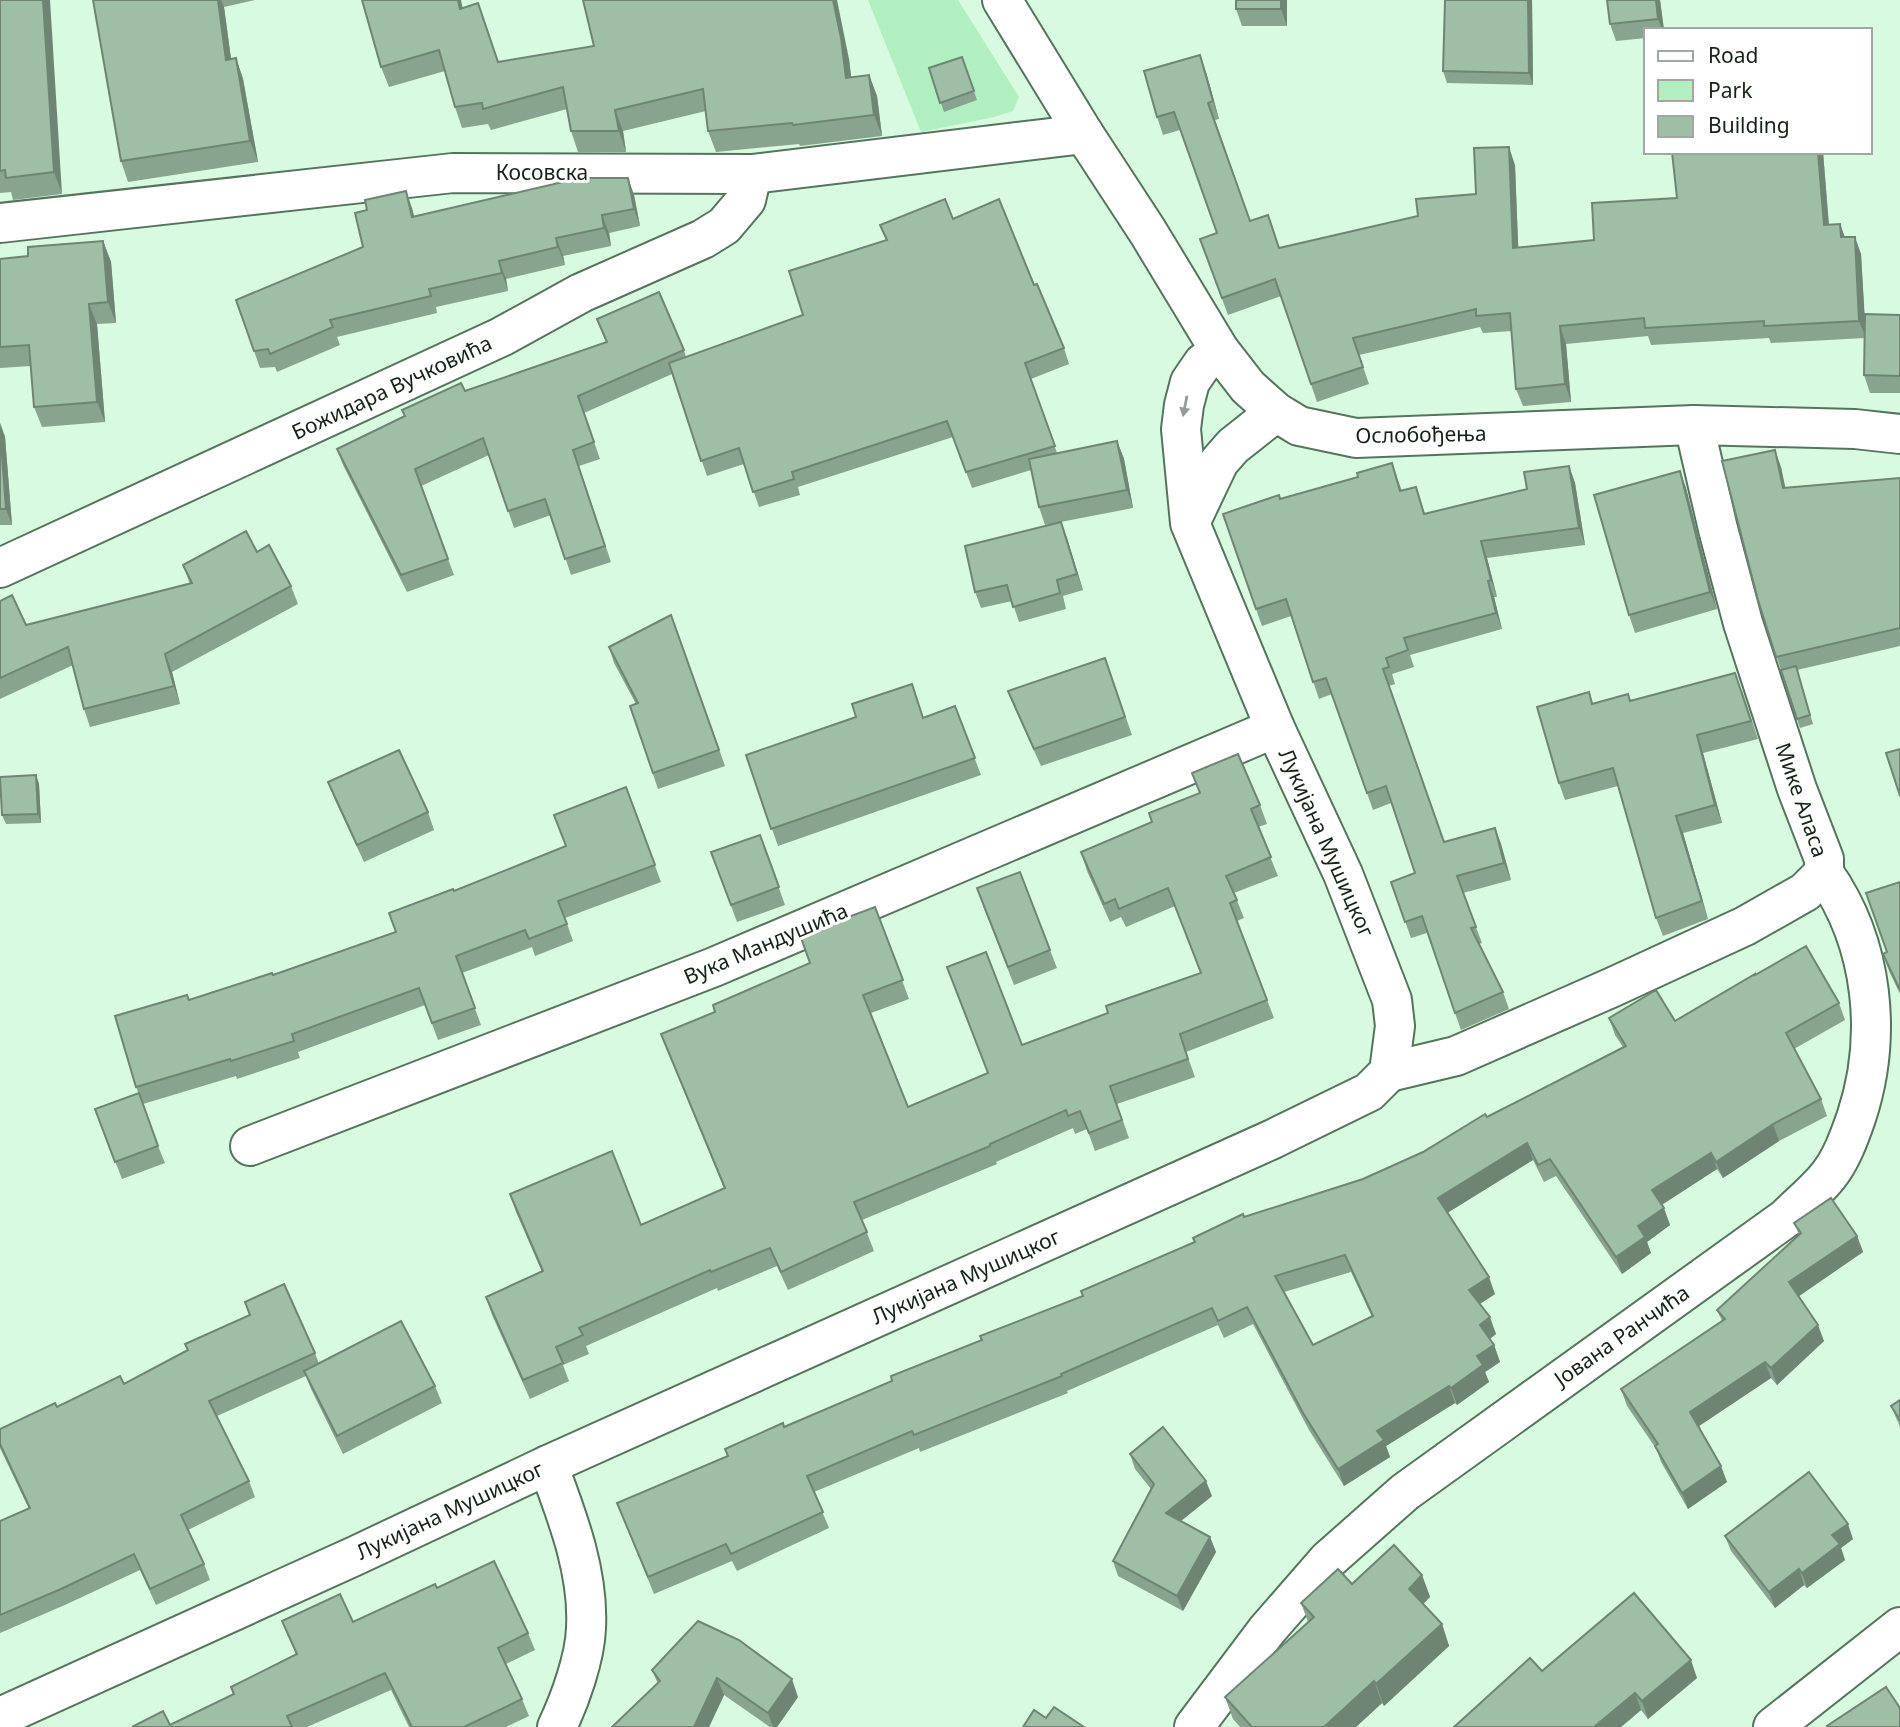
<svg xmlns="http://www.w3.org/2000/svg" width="1900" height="1727" font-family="'Noto Sans',sans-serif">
<rect width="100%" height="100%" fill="#d8fadf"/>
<!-- green -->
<polygon fill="#b0efbf" points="868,0 958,0 1019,97 1013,111 994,117 921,132"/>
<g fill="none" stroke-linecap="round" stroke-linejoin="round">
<!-- street casing -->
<g stroke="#56745d" stroke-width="42">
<g id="street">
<polyline points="0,223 453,173 752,174 1084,134"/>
<polyline points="1191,521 1219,462 1233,446 1276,412"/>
<polyline points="0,568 501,337 581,293 703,239 724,226 746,200 752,174"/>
<polyline points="1389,1072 1456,1056 1613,987 1745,926 1805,892 1824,873 1824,859 1797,789 1743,623 1718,529 1694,425"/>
<polyline points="250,1146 714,967 1275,728"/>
<path d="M 548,1465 C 567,1516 589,1572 586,1628 C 585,1658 570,1700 557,1727"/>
<polyline points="0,1717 357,1555 548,1465 1273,1139 1369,1092 1389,1072 1395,1026 1392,1000 1343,874 1275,728 1190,523 1181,429 1184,405 1190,382 1203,363 1220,351"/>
<path d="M 1194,1727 L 1267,1630 L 1328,1560 L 1405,1492 L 1786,1218 C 1800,1204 1816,1191 1828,1176 C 1841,1160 1849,1138 1856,1118 C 1883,1037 1874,944 1824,873"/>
<polyline points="1773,1727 1900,1627"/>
</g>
</g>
<!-- secondary casing -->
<g stroke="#56745d" stroke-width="42">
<polyline id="secondary" points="1002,0 1084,134 1148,232 1220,351 1248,387 1276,412 1299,426 1356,438 1694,425 1855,429 1900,434"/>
</g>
<!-- street -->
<use href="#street" stroke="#fff" stroke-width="38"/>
<!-- secondary -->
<use href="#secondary" stroke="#fff" stroke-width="38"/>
</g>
<!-- wall -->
<g fill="#88a38e" fill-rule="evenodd">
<polygon points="0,0 62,194 13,200 11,192 0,193"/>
<polygon points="93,0 255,0 224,7 231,59 236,58 243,79 258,162 128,182 121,161"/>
<polygon points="1287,0 1287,26 1242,26 1236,9"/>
<polygon points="1532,0 1533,85 1447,83 1443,71"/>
<polygon points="1660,0 1664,30 1646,30 1646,38 1616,41 1610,24"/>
<polygon points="463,8 499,62 849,59 851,78 869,75 877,96 882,136 800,146 799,144 716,152 708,131 706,111 623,131 626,152 578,152 571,131 567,109 491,130 488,124 462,128 455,107 445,71 389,87 381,67"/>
<polygon points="962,57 977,100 944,112 929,68"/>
<polygon points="1206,72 1219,119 1215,120 1250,221 1279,248 1418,216 1476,194 1515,165 1518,247 1594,240 1677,198 1823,152 1829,224 1840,224 1845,237 1861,254 1865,327 1900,315 1900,393 1870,393 1864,375 1865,338 1771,343 1769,338 1651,345 1648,336 1566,344 1571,402 1523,406 1516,389 1512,331 1483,333 1480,327 1359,355 1369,384 1317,402 1281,296 1228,315 1200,239 1217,233 1180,130 1163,135 1157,117"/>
<polygon points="628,178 634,195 640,226 609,233 611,246 563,256 565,265 506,279 508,291 436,307 437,313 337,337 340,345 277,372 275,367 260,368 254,351 363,247 412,208 414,216"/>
<polygon points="953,219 1034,285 1064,348 1069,364 1031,379 1057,453 1117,441 1124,459 1133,508 1045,525 1039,507 1031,470 972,488 953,437 798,487 800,495 759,507 744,464 707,476 672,374 584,413 600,459 579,466 611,562 571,575 551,515 514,528 489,455 421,486 454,575 407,592 343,465 337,449 465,391 606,342 597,319 684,350 686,357 803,315 886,240 880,225"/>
<polygon points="103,241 111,262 116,323 97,324 105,422 42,427 34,407 31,366 0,368 0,259 28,256"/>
<polygon points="0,423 5,437 12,525 0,525"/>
<polygon points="1392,463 1402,491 1416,487 1425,514 1527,489 1569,466 1575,483 1585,545 1487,558 1497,597 1494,597 1502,629 1410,655 1414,667 1392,674 1395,684 1389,686 1444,842 1495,828 1501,844 1511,880 1463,893 1482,943 1479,944 1503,992 1509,1009 1461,1030 1427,933 1411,938 1391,882 1415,873 1391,803 1373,810 1332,694 1319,699 1291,616 1262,626 1256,609 1280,499 1358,477"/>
<polygon points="1781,467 1785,488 1900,478 1900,646 1797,670 1813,724 1800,728 1758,600"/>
<polygon points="1680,471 1686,488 1717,609 1635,633 1629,615"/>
<polygon points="1061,522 1083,590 1063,596 1066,609 1019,622 1012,601 981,608 975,592"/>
<polygon points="257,552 291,586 298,604 172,672 180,704 90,727 84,709 73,665 0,699 0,601 26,625 190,584 183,565"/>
<polygon points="671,615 725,766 658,789 630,706 636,704 614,663 609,647"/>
<polygon points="1105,658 1132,735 1041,766 1015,709 1008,691"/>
<polygon points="1742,690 1758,739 1703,753 1722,823 1683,833 1708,919 1663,936 1656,918 1618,786 1565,800 1559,783 1589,692 1593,703"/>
<polygon points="955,706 981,775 778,846 746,755 856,717 924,717"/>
<polygon points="36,775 39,784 41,823 6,824 2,815"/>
<polygon points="328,782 428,812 434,830 364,862 335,800"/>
<polygon points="626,787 661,882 565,918 573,941 535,956 532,947 462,973 481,1025 438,1040 425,1005 298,1052 300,1058 237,1079 236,1076 143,1104 136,1087 189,1000 273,975 396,932 454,891 566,846"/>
<polygon points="1260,805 1267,824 1258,827 1278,876 1234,893 1244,918 1237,921 1274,1018 1186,1052 1195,1077 1117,1104 1129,1138 1095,1151 1087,1129 1075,1134 1073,1128 996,1162 997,1164 862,1220 874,1251 788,1290 777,1266 718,1291 717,1288 586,1346 589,1354 563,1365 569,1381 530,1399 492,1315 486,1297 542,1272 516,1212 510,1194 641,1225 724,1188 661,1034 715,1012 810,963 875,907 909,999 871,1013 908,1107 988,1074 1022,1045 1108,1013 1201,974 1175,906 1126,927 1121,917 1110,922 1087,871 1081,852"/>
<polygon points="760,835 785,905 737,922 711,852"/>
<polygon points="1900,882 1900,994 1889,971 1883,954 1887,952"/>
<polygon points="983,906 1050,950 1057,968 1014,985"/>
<path d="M 1755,975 L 1839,1003 L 1845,1020 L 1794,1049 L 1821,1099 L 1827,1116 L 1779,1141 L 1723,1178 L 1717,1169 L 1662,1205 L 1670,1225 L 1647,1242 L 1651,1253 L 1622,1274 L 1556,1176 L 1544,1182 L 1533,1160 L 1447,1213 L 1495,1294 L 1480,1304 L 1496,1334 L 1489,1339 L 1494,1345 L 1500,1362 L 1485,1372 L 1489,1382 L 1457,1405 L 1455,1403 L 1386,1446 L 1390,1457 L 1344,1486 L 1309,1430 L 1253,1324 L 1224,1338 L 1218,1325 L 1067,1391 L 1068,1393 L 920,1452 L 919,1448 L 814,1492 L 829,1528 L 737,1571 L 732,1561 L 654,1594 L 617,1503 L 728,1456 L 784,1427 L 892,1381 L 1083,1296 L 1195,1242 L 1244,1217 L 1363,1179 L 1423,1152 L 1487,1117 L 1623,1047 L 1615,1035 L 1609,1018 L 1675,1021 ZM 1351,1272 L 1372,1317 L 1313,1345 L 1284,1292 Z"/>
<polygon points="95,1109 158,1146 165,1163 122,1179"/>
<polygon points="1794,1223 1857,1236 1863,1252 1798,1296 1824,1341 1777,1385 1771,1378 1699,1426 1727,1482 1688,1509 1661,1462 1657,1450 1627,1406 1621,1389 1722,1321 1717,1310 1799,1235"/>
<polygon points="245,1302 315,1353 319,1364 435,1386 442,1403 343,1454 311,1389 306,1376 217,1416 249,1481 255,1497 188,1530 204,1564 210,1580 156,1605 140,1570 67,1604 0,1633 0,1521 29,1509 0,1448 0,1429 57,1407 124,1384 187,1350 249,1315"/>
<polygon points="1900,1400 1900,1427 1891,1406"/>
<polygon points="1130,1454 1212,1496 1181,1521 1210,1537 1216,1552 1183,1611 1118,1576 1113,1561 1151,1489 1135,1469"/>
<polygon points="1725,1536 1853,1539 1841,1548 1845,1560 1807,1588 1804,1585 1775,1608 1731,1551"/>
<polygon points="1422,1575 1430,1597 1423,1604 1442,1624 1449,1646 1384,1706 1382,1703 1356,1727 1240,1727 1233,1719 1225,1697 1308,1622 1301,1603 1352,1584"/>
<polygon points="437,1588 528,1633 535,1650 506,1664 522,1699 529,1716 506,1727 409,1727 391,1690 307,1727 132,1727 170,1725 233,1695 231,1687 296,1654 282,1621 353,1622"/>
<polygon points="698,1621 798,1697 777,1727 770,1727 724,1695 709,1727 612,1727 658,1684 652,1670"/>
<polygon points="1542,1671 1697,1678 1648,1719 1641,1710 1621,1727 1454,1727"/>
</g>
<!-- shaded-wall -->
<g fill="#6f8574">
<polygon points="43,0 50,0 62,194 54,172"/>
<polygon points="218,0 221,0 224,7 234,81 226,60"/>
<polygon points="458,0 461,0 467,30 460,9"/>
<polygon points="833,0 837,0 849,59 854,99 846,78"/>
<polygon points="1281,0 1287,0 1287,26 1281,9"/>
<polygon points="1528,0 1532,0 1533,85 1529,73"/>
<polygon points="1656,0 1660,0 1664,30 1662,30 1658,19"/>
<polygon points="1200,55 1206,72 1219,119 1213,101"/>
<polygon points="236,58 243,79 258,162 250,141"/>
<polygon points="869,75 877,96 882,136 874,115"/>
<polygon points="615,110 623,131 626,152 619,131"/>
<polygon points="1509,147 1515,165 1519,265 1513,248"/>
<polygon points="1818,152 1823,152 1830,242 1824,225"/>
<polygon points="628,178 634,195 640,226 634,209"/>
<polygon points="406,191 412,208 418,234 412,217"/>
<polygon points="602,215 609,233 611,246 604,228"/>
<polygon points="1840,224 1846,241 1841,237"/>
<polygon points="1855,237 1861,254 1866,338 1859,321"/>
<polygon points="556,238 563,256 565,265 558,247"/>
<polygon points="103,241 111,262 116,323 108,302"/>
<polygon points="499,261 506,279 508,291 502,273"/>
<polygon points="89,304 97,324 105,422 97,402"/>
<polygon points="1560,326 1566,344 1571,402 1565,384"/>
<polygon points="0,423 5,437 12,525 6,509"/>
<polygon points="1117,441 1124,459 1133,508 1127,490"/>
<polygon points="1775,450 1781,467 1789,505 1783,488"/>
<polygon points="1569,466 1575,483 1585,545 1579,528"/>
<polygon points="1680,471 1686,488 1717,609 1710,592"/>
<polygon points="1061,522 1067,538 1083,590 1077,574"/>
<polygon points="1481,541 1487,558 1497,597 1491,580"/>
<polygon points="1488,581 1494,597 1502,629 1496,613"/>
<polygon points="165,654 172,672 180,704 174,686"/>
<polygon points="1697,735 1703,753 1722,823 1715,805"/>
<polygon points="36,775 39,784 41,823 38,814"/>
<polygon points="1676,816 1683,833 1708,919 1702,901"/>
<polygon points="1495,828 1501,844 1511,880 1504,863"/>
<polygon points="1773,1124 1779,1141 1723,1178 1716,1162"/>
<polygon points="1527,1143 1533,1160 1444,1215 1438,1198"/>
<polygon points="1711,1153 1717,1169 1658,1207 1652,1190"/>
<polygon points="1664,1208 1670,1225 1647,1242 1651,1253 1622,1274 1616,1257 1638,1226"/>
<polygon points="1857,1236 1863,1252 1795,1299 1789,1282"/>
<polygon points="1489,1277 1495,1294 1475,1307 1469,1290"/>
<polygon points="1490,1317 1496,1334 1486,1342 1480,1325"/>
<polygon points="1818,1325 1824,1341 1777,1385 1771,1368"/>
<polygon points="1494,1345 1500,1362 1485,1372 1489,1382 1457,1405 1451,1388 1477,1356"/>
<polygon points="1765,1362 1771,1378 1696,1428 1690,1412"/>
<polygon points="1449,1386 1455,1403 1386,1446 1390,1457 1344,1486 1338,1469 1377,1431"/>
<polygon points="1721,1466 1727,1482 1688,1509 1682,1493"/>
<polygon points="1206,1481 1212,1496 1172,1528 1166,1513"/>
<polygon points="1848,1524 1853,1539 1841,1548 1845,1560 1807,1588 1802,1573 1832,1535"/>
<polygon points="1210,1537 1216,1552 1183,1611 1177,1596"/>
<polygon points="1799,1569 1804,1585 1775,1608 1769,1592"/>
<polygon points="1422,1575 1430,1597 1417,1610 1409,1589"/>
<polygon points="1442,1624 1449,1646 1384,1706 1376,1684"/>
<polygon points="1691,1660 1697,1678 1648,1719 1642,1701"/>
<polygon points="717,1678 724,1695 709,1727 694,1727"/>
<polygon points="792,1679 798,1697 777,1727 773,1727 768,1713"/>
<polygon points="1374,1681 1382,1703 1356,1727 1324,1727"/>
<polygon points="1635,1693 1641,1710 1621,1727 1594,1727"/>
</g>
<!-- building -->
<g fill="#9ebea5" stroke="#6f8574" stroke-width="2" fill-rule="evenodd">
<polygon points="0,0 43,0 54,172 6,178 5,170 0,171"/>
<polygon points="93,0 218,0 226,60 236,58 250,141 121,161"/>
<polygon points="362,0 458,0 460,9 478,3 498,62 594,46 583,0 833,0 841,38 846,78 869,75 874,115 793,125 792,123 708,131 703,89 615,110 619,131 571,131 563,87 483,109 482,103 455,107 439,50 381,67"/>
<rect x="1236" y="0" width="45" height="9"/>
<polygon points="1445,0 1528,0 1529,73 1443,71"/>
<polygon points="1607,0 1656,0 1658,19 1610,24"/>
<polygon points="1200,55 1213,101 1208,103 1250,221 1268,215 1279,248 1418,216 1416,199 1476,194 1474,148 1509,147 1513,248 1594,240 1592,203 1677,198 1672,152 1818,152 1824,225 1840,224 1841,237 1855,237 1859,321 1764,326 1764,321 1645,328 1644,318 1560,326 1565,384 1516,389 1510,313 1476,316 1476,309 1353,338 1363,367 1311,384 1275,279 1222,298 1200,239 1217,233 1174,112 1157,117 1144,71"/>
<polygon points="962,57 974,91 940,103 929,68"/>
<polygon points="580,178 628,178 634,209 602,215 604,228 556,238 558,247 499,261 502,273 429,289 431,296 330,320 333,327 270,354 268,349 254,351 236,300 363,247 355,213 367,210 365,200 406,191 412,217"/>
<polygon points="945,199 953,219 999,199 1034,285 1037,284 1064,348 1025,363 1055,446 966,472 947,421 792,472 794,479 753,492 739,448 701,461 669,363 803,315 789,271 887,240 880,225"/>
<polygon points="103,241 108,302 89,304 97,402 34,407 29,345 0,347 0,259 28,256 28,247"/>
<polygon points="659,292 684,350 578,396 594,442 573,450 605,546 565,559 545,499 508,511 483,438 415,469 448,559 401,575 337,449 405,416 402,410 461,383 465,391 607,342 597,319"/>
<polygon points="1865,314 1900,315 1900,376 1864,375"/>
<polygon points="0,428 6,509 0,509"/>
<polygon points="1117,441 1127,490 1039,507 1029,459"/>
<polygon points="1775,450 1783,488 1900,478 1900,628 1776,657 1758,600 1722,461"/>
<polygon points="1392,463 1400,491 1416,487 1424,514 1527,489 1524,472 1569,466 1579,528 1481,541 1491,580 1488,581 1496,613 1404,638 1408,650 1386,658 1389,667 1383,669 1444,842 1495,828 1504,863 1457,876 1476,927 1471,928 1503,992 1455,1013 1422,916 1405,922 1391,882 1415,873 1386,786 1367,793 1326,678 1313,682 1286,599 1256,609 1223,514 1279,495 1280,499 1358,477 1357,473"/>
<polygon points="1680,471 1710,592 1629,615 1594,495"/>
<polygon points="1061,522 1077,574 1057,580 1060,593 1013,607 1007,585 975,592 965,546"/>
<polygon points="246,531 257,552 269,545 291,586 165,654 174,686 84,709 68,647 0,678 0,601 12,595 26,625 192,583 183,565"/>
<polygon points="671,615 719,750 653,773 630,706 638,703 609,647"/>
<polygon points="1105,658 1125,717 1034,749 1008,691"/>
<polygon points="1796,666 1810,715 1797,719 1781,670"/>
<polygon points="1735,673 1751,721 1697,735 1715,805 1676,816 1702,901 1656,918 1613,768 1559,783 1537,707 1589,692 1592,704 1628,694 1630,701"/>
<polygon points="912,684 923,718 955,706 975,758 771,829 746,755 856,717 852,704"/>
<polygon points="1900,749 1900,796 1886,753"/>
<polygon points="399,750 428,812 357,845 328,782"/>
<polygon points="1238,754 1260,805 1251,809 1271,857 1226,876 1237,900 1230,903 1267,1000 1180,1034 1188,1059 1110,1086 1122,1120 1089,1133 1080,1111 1068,1116 1066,1110 990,1144 990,1146 854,1202 867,1232 781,1272 770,1248 711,1272 710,1270 579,1328 583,1335 556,1347 563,1363 523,1380 486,1297 543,1271 510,1194 612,1151 641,1225 725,1188 661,1034 715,1012 713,1005 810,963 800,935 875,907 903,980 863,995 908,1107 988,1073 947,967 986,952 1022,1045 1108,1013 1106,1006 1201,973 1168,888 1119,909 1115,899 1104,904 1081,852 1152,822 1149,813 1200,793 1192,773"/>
<polygon points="36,775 38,814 2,815 0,777"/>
<polygon points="626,787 655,865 558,901 567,924 529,939 525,930 456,956 475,1008 432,1023 419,988 292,1034 294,1041 231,1061 230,1059 136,1087 115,1016 187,995 189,1000 272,973 273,975 396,932 389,913 453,889 454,891 566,846 554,815"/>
<polygon points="760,835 779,887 731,905 711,852"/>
<polygon points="1020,872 1050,950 1008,967 977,888"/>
<polygon points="1900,882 1900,990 1883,954 1887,952 1866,893"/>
<path d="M 1806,946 L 1839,1003 L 1786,1033 L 1821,1099 L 1773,1124 L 1716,1162 L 1711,1153 L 1652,1190 L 1664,1208 L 1638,1226 L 1645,1237 L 1616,1257 L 1550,1159 L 1538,1165 L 1527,1143 L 1438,1198 L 1489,1277 L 1469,1290 L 1490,1317 L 1480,1325 L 1494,1345 L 1477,1356 L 1483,1365 L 1451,1388 L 1449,1386 L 1377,1431 L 1384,1440 L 1338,1469 L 1303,1413 L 1247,1307 L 1218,1321 L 1212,1308 L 1061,1374 L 1062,1376 L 914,1435 L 912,1431 L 807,1476 L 823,1512 L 731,1554 L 726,1544 L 648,1577 L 617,1503 L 728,1456 L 725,1449 L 783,1423 L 784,1427 L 892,1381 L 891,1376 L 982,1340 L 980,1336 L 1083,1296 L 1081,1291 L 1195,1242 L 1193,1238 L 1243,1214 L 1244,1217 L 1363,1179 L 1423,1152 L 1485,1114 L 1487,1117 L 1626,1046 L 1609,1018 L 1656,990 L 1675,1021 L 1755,974 L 1755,975 ZM 1345,1255 L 1373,1316 L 1313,1345 L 1275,1276 Z"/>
<polygon points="139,1093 158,1146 115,1162 95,1109"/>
<polygon points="1831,1198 1857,1236 1789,1282 1818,1325 1771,1368 1765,1362 1690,1412 1721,1466 1682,1493 1655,1446 1658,1444 1621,1389 1725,1319 1717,1310 1801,1233 1794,1223"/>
<polygon points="284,1284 315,1353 209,1401 249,1481 181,1515 204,1564 150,1589 134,1554 61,1589 0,1615 0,1521 30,1508 0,1444 0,1429 55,1403 57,1407 120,1376 124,1384 188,1350 185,1344 250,1315 245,1302"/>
<polygon points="401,1321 435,1386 337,1436 304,1371"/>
<polygon points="1900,1400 1900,1420 1891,1406"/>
<polygon points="1163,1427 1206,1481 1166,1513 1210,1537 1177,1596 1113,1561 1154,1484 1130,1454"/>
<polygon points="1809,1472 1848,1524 1832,1535 1840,1544 1802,1573 1799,1569 1769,1592 1725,1536"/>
<polygon points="1394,1545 1422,1575 1409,1589 1442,1624 1376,1684 1374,1681 1324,1727 1252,1727 1225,1697 1314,1617 1301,1603 1338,1569 1352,1584"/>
<polygon points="494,1561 528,1633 498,1648 522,1699 464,1727 412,1727 385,1673 287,1716 292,1727 132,1727 163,1711 170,1725 234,1694 231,1687 297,1654 282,1621 340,1594 353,1622 435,1584 437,1588"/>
<polygon points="1634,1593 1691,1660 1642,1701 1635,1693 1594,1727 1454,1727 1530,1658 1542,1671"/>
<polygon points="698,1621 739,1640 792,1679 768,1713 717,1678 694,1727 612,1727 660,1681 652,1670"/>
<polygon points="1886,1687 1900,1708 1900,1727 1828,1727 1827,1726"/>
<polygon points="1054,1707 1084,1727 1023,1727 1034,1710 1046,1718"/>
</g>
<!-- one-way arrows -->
<defs><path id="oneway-solid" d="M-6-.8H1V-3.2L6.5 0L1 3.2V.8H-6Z" transform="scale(1.75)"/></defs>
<use fill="#969c97" href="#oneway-solid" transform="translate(1185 406) rotate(101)"/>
<g text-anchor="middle" stroke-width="6" stroke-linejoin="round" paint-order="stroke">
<!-- street labels -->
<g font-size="21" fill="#152218" stroke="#fff">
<text x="542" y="180">Косовска</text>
<text transform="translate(392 388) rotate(-25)" y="7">Божидара Вучковића</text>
<text transform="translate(1421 435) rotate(-1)" y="7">Ослобођења</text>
<text transform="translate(1801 800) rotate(71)" y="7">Мике Аласа</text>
<text transform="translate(1326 843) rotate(66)" y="7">Лукијана Мушицког</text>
<text transform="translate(766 944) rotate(-23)" y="7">Вука Мандушића</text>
<text transform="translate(966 1277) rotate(-24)" y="7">Лукијана Мушицког</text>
<text transform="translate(1622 1336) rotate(-35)" y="7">Јована Ранчића</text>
<text transform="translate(450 1511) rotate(-25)" y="7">Лукијана Мушицког</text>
</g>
</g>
<!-- legend -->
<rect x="1644" y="28" width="228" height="126" fill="#ffffff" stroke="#a1a7a3" stroke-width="2"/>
<rect x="1658" y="51" width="35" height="10" fill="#ffffff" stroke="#a1a7a3" stroke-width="2"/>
<text x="1708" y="63" font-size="21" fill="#152218">Road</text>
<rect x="1658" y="80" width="35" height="21" fill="#b0efbf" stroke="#a1a7a3" stroke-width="2"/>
<text x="1708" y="98" font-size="21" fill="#152218">Park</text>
<rect x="1658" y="116" width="35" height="21" fill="#9ebea5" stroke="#a1a7a3" stroke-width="2"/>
<text x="1708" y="133" font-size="21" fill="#152218">Building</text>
</svg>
